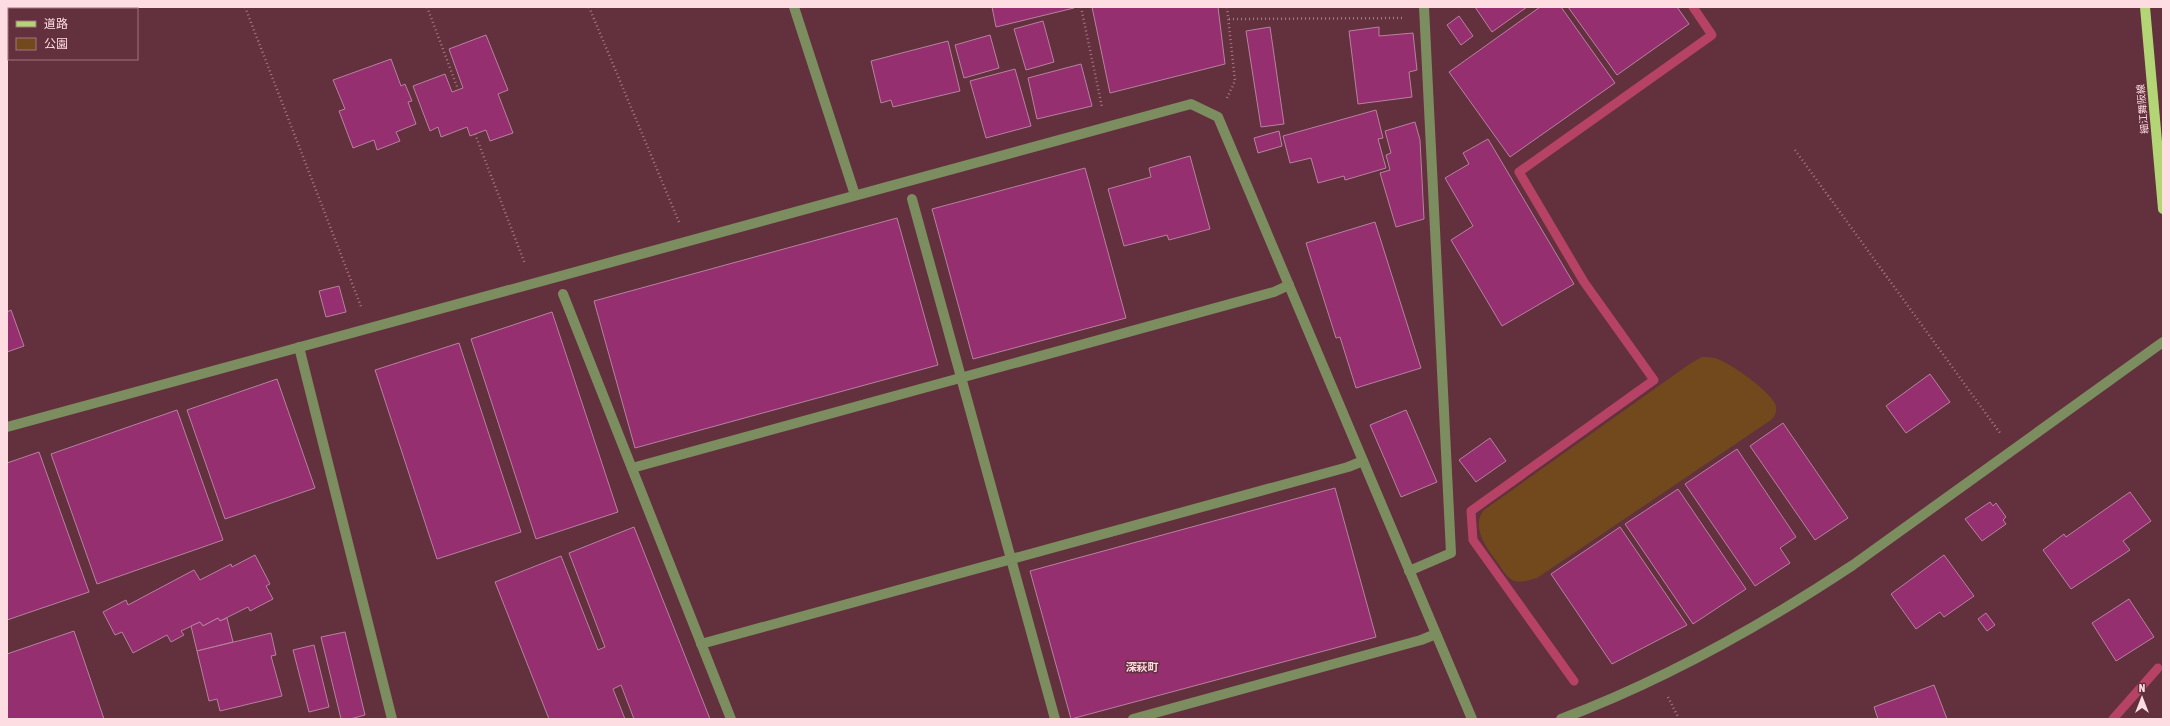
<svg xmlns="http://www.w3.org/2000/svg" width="2170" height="726" font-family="'Asap Condensed','Noto Sans JP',sans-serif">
<rect width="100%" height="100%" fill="#63303d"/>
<!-- green -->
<path fill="#72491c" d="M 1702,357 C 1706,357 1711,357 1715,358 C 1729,362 1772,392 1776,406 C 1777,412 1775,416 1771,420 L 1537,578 C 1529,580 1520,584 1512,580 C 1506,576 1502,569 1498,563 C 1487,549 1470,527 1484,510 L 1691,363 Z"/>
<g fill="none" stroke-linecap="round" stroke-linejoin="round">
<!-- stream -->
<g stroke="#b64365" stroke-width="9">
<polyline points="1574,681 1473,540 1471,511 1654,380 1584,282 1519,172 1712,35 1693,7"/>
<polyline points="2113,719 2158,668"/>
</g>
</g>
<!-- building -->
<g fill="#952f70" stroke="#b6829f">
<polygon points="992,7 1073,7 1074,8 996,27"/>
<polygon points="1092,7 1218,7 1225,64 1110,93"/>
<polygon points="1475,7 1527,7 1492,32"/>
<polygon points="1540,7 1561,7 1615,83 1510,157 1449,72"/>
<polygon points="1568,7 1677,7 1689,24 1617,75"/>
<polygon points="1459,16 1473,36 1461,45 1447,25"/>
<polygon points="1043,21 1054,62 1026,70 1014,29"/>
<polygon points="1270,27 1284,124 1261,127 1246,31"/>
<polygon points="1379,27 1379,36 1413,33 1417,70 1409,72 1412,97 1358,104 1349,31"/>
<polygon points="486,35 508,90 498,94 513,133 490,141 486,130 470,136 467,127 441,137 438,127 430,131 413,86 445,74 452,92 463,88 449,49"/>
<polygon points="990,35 999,68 964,78 955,45"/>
<polygon points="948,41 960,91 893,107 891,100 881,103 871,61"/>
<polygon points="391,59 401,86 405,84 412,101 408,102 416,124 396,132 400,141 377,150 374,140 353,148 339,111 345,109 333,80"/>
<polygon points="1081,64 1092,106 1037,119 1028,78"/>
<polygon points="1015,69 1031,126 986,138 970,81"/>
<polygon points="1376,110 1383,138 1378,139 1386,168 1345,180 1344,176 1318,183 1311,158 1290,163 1283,136"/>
<polygon points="1415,122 1420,140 1424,219 1396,227 1380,173 1390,170 1386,155 1391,153 1385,131"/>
<polygon points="1279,131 1282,146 1258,153 1254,138"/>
<polygon points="1488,139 1574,284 1502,326 1451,240 1473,226 1445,178 1469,164 1463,153"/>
<polygon points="1190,156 1210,229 1169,240 1167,235 1124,246 1108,189 1151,177 1149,168"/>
<polygon points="1085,168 1126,318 973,359 932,209"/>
<polygon points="897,218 938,365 635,448 594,301"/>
<polygon points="1375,222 1421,368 1356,388 1340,337 1336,338 1306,243"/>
<polygon points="339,286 346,312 326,317 319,291"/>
<polygon points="11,310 24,346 7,352 7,312"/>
<polygon points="552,312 618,512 536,539 471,339"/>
<polygon points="459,343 521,532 437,559 375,370"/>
<polygon points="1930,374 1950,402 1906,433 1886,406"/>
<polygon points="277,379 315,488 225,519 187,410"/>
<polygon points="177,410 223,540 97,584 51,454"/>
<polygon points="1406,410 1437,482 1401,497 1370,425"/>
<polygon points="1783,423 1848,518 1815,540 1750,446"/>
<polygon points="1490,438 1506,461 1476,482 1459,460"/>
<polygon points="1737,449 1796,537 1780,548 1790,563 1755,586 1685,484"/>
<polygon points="39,452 89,592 7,620 7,463"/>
<polygon points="1335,488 1376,637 1071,719 1030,571"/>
<polygon points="1678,489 1746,589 1693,624 1625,524"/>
<polygon points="2130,492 2151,521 2123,541 2130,550 2071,589 2043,550 2064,534 2066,537"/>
<polygon points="1990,502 1993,506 1996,503 2006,517 2003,520 2006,524 1982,541 1965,519"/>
<polygon points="634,527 710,719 634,719 621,685 613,689 625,719 549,719 495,582 561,556 598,650 605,647 569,553"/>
<polygon points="1620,527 1687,625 1612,664 1551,574"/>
<polygon points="255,555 270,584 266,586 273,599 250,611 248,607 220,621 218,618 203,626 200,622 181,631 184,635 171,642 167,635 133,653 122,632 115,635 103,612 126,600 128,605 194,570 200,580 231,564 232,567"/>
<polygon points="1944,555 1974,596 1944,617 1940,612 1916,629 1891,594"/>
<polygon points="2129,599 2154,637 2116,661 2092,623"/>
<polygon points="1986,613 1995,625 1987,631 1978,619"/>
<polygon points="218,618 220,621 227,618 233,642 197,651 191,626 200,622 203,626"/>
<polygon points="74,631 104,719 7,719 7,654"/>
<polygon points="345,632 365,715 350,719 341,719 321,637"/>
<polygon points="271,633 276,655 271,656 282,696 220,711 217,699 209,701 197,651"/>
<polygon points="314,645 329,707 309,712 293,650"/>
<polygon points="1934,685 1947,719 1878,719 1874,707"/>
</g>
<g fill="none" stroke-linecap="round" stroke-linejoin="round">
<!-- path -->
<g stroke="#a67a84" stroke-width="2.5" stroke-dasharray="1 3" stroke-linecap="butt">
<polyline points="245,7 362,309"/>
<polyline points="427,7 458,89"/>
<polyline points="589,7 679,222"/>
<polyline points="1081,7 1102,107"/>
<polyline points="1229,19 1404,18"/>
<polyline points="1227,98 1235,81 1227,7"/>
<polyline points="475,134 525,264"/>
<polyline points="1795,150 2000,433"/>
<polyline points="1668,697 1679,719"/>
</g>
<!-- minor -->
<g stroke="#7c8d5f" stroke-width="10">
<polyline points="794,7 855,195"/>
<polyline points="912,199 1055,719"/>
<polyline points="563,294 731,719"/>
<polyline points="299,347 392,719"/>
<polyline points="7,427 1191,104 1218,117 1472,719"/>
<polyline points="632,468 1274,292 1289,285"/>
<polyline points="1409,571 1451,553 1424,7"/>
<polyline points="701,644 1348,467 1363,461"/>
<polyline points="1133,719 1421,640 1436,634"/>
<path d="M 1561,719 C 1665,680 1761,626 1853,565 L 2163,342"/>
</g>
<!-- major -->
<polyline stroke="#b3d575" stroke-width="10" points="2145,7 2163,209"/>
</g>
<g text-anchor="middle" stroke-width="3" stroke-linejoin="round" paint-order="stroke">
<!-- street labels -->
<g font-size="10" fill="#fddce2" stroke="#63303d">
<text transform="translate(2142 109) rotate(-95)" y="4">細江舞阪線</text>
</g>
<!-- neighbourhood labels -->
<g font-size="11" font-weight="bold" fill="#fddce2" stroke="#63303d">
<text x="1142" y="671">深萩町</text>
</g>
</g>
<!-- border -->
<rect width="2170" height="726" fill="none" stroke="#fddce2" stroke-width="16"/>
<!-- legend -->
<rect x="8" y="8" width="130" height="52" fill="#63303d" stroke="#a1757f"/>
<rect x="16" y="21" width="20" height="6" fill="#b3d575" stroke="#a1757f"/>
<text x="44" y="28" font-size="12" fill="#fddce2">道路</text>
<rect x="16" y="38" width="20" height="12" fill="#72491c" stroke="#a1757f"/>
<text x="44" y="48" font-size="12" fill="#fddce2">公園</text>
<!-- north arrow -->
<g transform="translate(2142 698)" stroke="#63303d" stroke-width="3" paint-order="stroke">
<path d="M0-3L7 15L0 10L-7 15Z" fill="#fddce2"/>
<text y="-6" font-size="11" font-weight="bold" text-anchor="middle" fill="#fddce2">N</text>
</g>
</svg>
